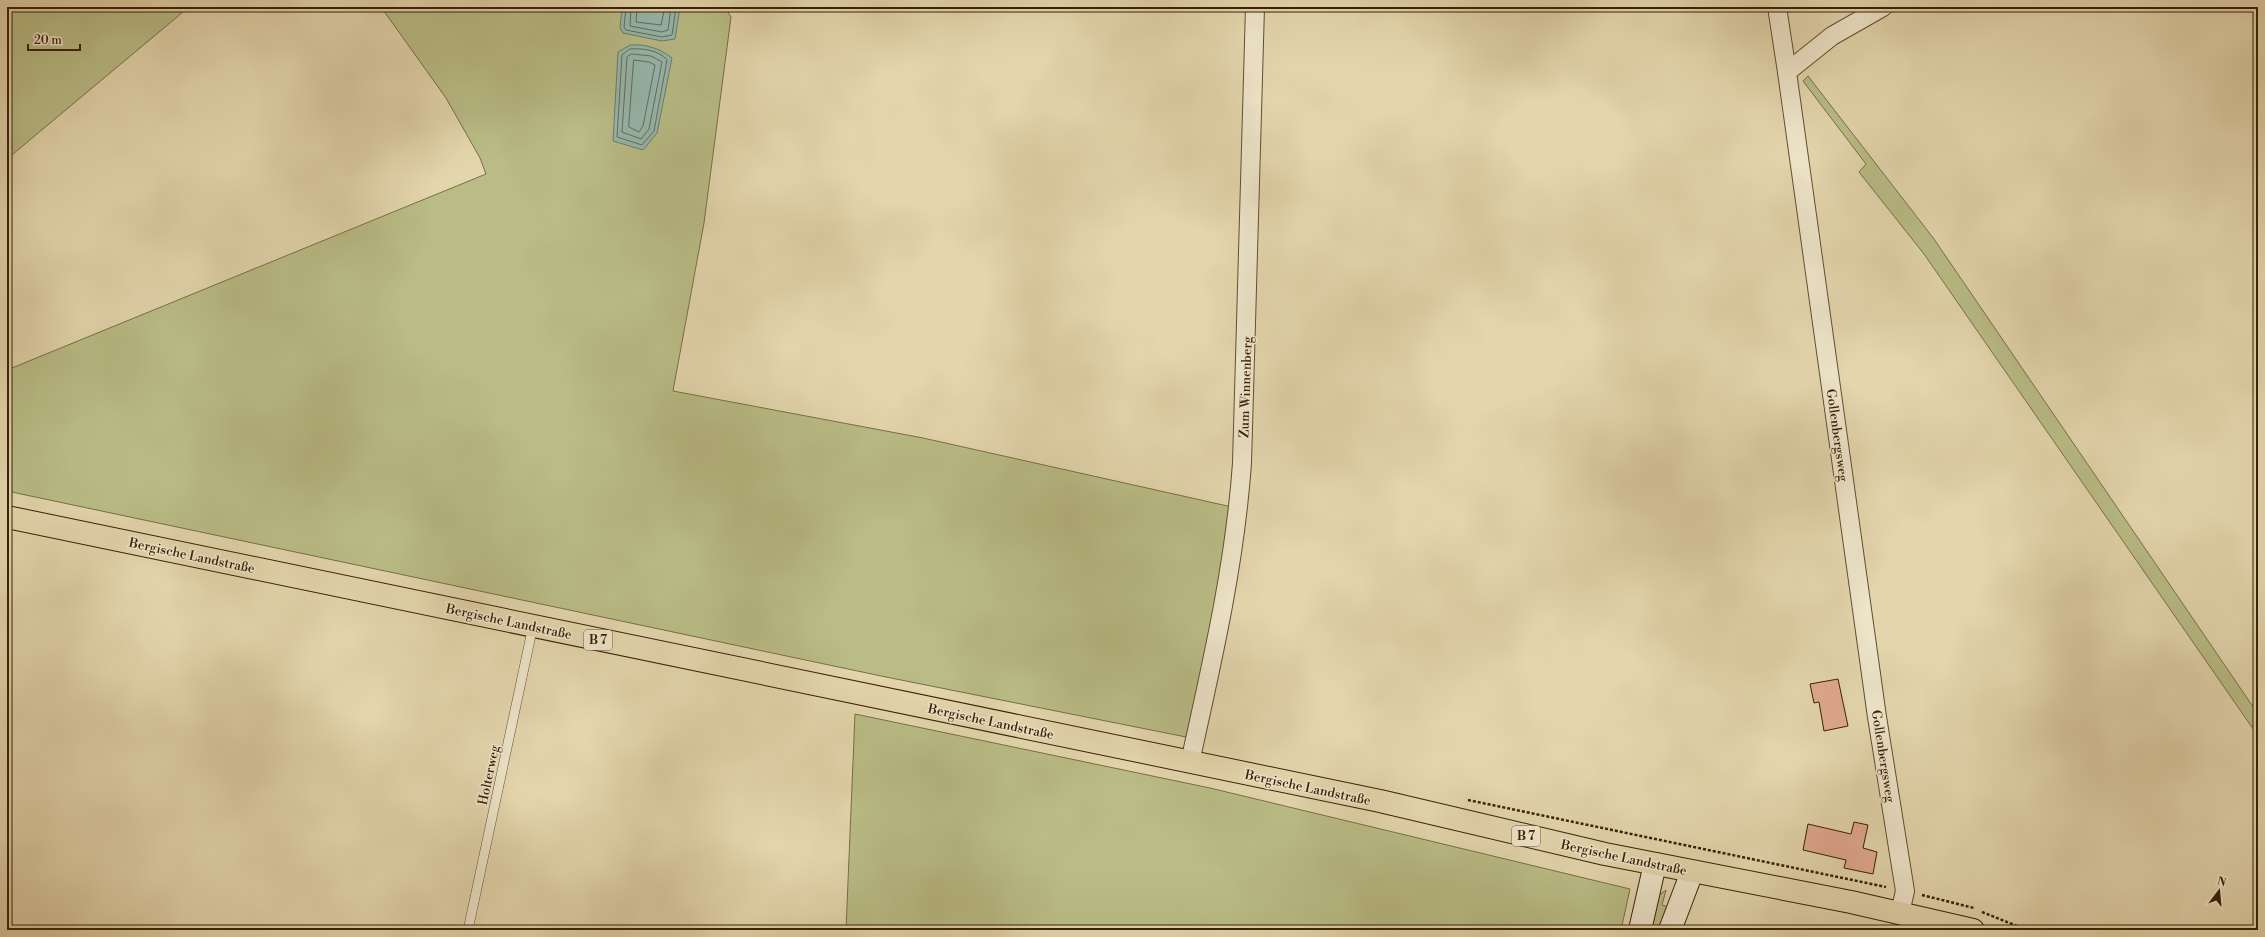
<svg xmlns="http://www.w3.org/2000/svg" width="2265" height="937" font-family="'Libre Bodoni',serif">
<rect width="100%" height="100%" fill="#e3d5ac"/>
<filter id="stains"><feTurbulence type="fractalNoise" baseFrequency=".005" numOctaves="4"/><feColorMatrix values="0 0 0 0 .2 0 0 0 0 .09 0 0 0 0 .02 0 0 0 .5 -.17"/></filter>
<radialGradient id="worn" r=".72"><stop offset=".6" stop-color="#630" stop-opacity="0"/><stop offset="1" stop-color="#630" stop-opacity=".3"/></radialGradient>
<!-- green -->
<g fill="#b9bc86" stroke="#796e46">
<polygon points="7,7 189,7 7,159"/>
<polygon points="381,7 725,7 731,17 704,223 673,391 923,438 1232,507 1208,640 1186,737 881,676 7,491 7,370 486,174 480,158 446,98"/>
<polygon points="1808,76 1934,239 2258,714 2258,736 1924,254 1859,172 1866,164 1803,81"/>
<polygon points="855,714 1210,788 1630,889 1621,930 846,930"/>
<polygon points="1666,890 1662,905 1669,907 1661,930 1649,930 1658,896"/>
</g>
<!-- water -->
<g fill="#95b8ad" stroke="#707b6a">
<polygon points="622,7 680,7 675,39 662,41 623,33 620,28"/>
<path d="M 630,45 C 646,44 659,48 672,58 L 657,133 L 643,150 L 613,141 L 618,52 Z"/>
</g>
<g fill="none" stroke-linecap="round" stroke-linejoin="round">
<!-- shore -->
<g stroke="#676c5a" stroke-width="1">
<polyline points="626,7 624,27 626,30 662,37 672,35 676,7"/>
<polyline points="631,7 630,26 662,32 668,30 671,7"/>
<polyline points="637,7 636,22 661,25 665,7"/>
<path d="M 630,49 C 642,48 659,50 667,60 L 654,131 L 642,145 L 617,137 L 622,55 Z"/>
<polygon points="632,54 651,56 662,62 649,129 641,139 622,132 627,57"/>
<polygon points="634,60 649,62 655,65 643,126 639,132 629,127"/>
</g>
</g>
<!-- building -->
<g fill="#dfa88f" stroke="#392006">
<polygon points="1838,679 1848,726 1824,731 1819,702 1814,703 1810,684"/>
<polygon points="1854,822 1868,825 1863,848 1877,852 1873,874 1844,868 1846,860 1803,850 1808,824 1851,834"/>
</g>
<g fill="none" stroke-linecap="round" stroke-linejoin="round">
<!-- lane casing -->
<g stroke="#644d30" stroke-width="10">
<polyline id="lane" points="468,930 533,626"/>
</g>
<!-- street casing -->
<g stroke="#644d30" stroke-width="20">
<g id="street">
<polyline points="1777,7 1787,72"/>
<polyline points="1883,7 1832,36 1787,72 1877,717 1905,891 1900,913"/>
<path d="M 1190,762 C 1212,663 1235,564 1242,463 L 1255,7"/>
</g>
</g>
<!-- secondary casing -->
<g stroke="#392006" stroke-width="24">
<g id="secondary">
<polyline points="1640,930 1655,864"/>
<polyline points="1670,930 1692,872"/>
</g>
</g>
<!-- primary casing -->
<g stroke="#392006" stroke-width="24">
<polyline id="primary" points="7,517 1380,801 1605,854 1851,902 1973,930"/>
</g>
<!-- path -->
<g stroke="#392006" stroke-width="2.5" stroke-dasharray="3 2" stroke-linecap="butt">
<polyline points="1468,800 1886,887"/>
<polyline points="1922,895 1974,908"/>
<polyline points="1982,912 2027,930"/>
</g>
<!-- lane -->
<use href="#lane" stroke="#ede4c9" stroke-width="9"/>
<!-- street -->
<use href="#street" stroke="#ede4c9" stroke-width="18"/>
<!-- secondary -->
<use href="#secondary" stroke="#ede4c9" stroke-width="22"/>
<!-- primary -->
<use href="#primary" stroke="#e3d5ac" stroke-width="22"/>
</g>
<g text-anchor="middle" stroke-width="3" stroke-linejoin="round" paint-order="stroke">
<!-- shield labels -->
<g fill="#ede4c9" stroke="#6f5b40" stroke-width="1">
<rect x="584" y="630" width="28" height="20" rx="3"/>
<rect x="1512" y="826" width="28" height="20" rx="3"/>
</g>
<g font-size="12" font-weight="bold" fill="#392006">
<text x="598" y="644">B 7</text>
<text x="1526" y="840">B 7</text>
</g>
<!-- street labels -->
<g font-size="13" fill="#392006" stroke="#ede4c9">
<text transform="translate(1245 387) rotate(-88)" y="5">Zum Winnenberg</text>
<text transform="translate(1838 435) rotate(82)" y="5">Gollenbergsweg</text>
<text transform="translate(192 555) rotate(12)" y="5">Bergische Landstraße</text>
<text transform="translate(509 621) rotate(12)" y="5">Bergische Landstraße</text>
<text transform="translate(991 721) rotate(12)" y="5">Bergische Landstraße</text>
<text transform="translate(1884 756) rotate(81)" y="5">Gollenbergsweg</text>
<text transform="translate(488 775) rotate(-78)" y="5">Holterweg</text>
<text transform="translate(1308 787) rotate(12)" y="5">Bergische Landstraße</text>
<text transform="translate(1624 857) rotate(12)" y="5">Bergische Landstraße</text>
</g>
</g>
<!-- margin -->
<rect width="2265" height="937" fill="none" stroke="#e3d5ac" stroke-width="24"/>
<rect x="8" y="8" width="2249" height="921" fill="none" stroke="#392006" stroke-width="2"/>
<rect x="12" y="12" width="2241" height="913" fill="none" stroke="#392006"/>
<!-- north arrow -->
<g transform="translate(2219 891) rotate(16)" stroke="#ede4c9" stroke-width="3" paint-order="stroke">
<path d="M0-3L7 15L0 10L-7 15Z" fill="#392006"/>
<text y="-6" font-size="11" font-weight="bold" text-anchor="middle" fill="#392006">N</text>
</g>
<!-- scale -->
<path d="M28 44v6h52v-6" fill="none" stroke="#392006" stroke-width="2"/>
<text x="34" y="44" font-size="12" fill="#392006" stroke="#ede4c9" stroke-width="3" paint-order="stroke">20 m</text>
<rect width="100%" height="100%" filter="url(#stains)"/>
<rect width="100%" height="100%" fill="url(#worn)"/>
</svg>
